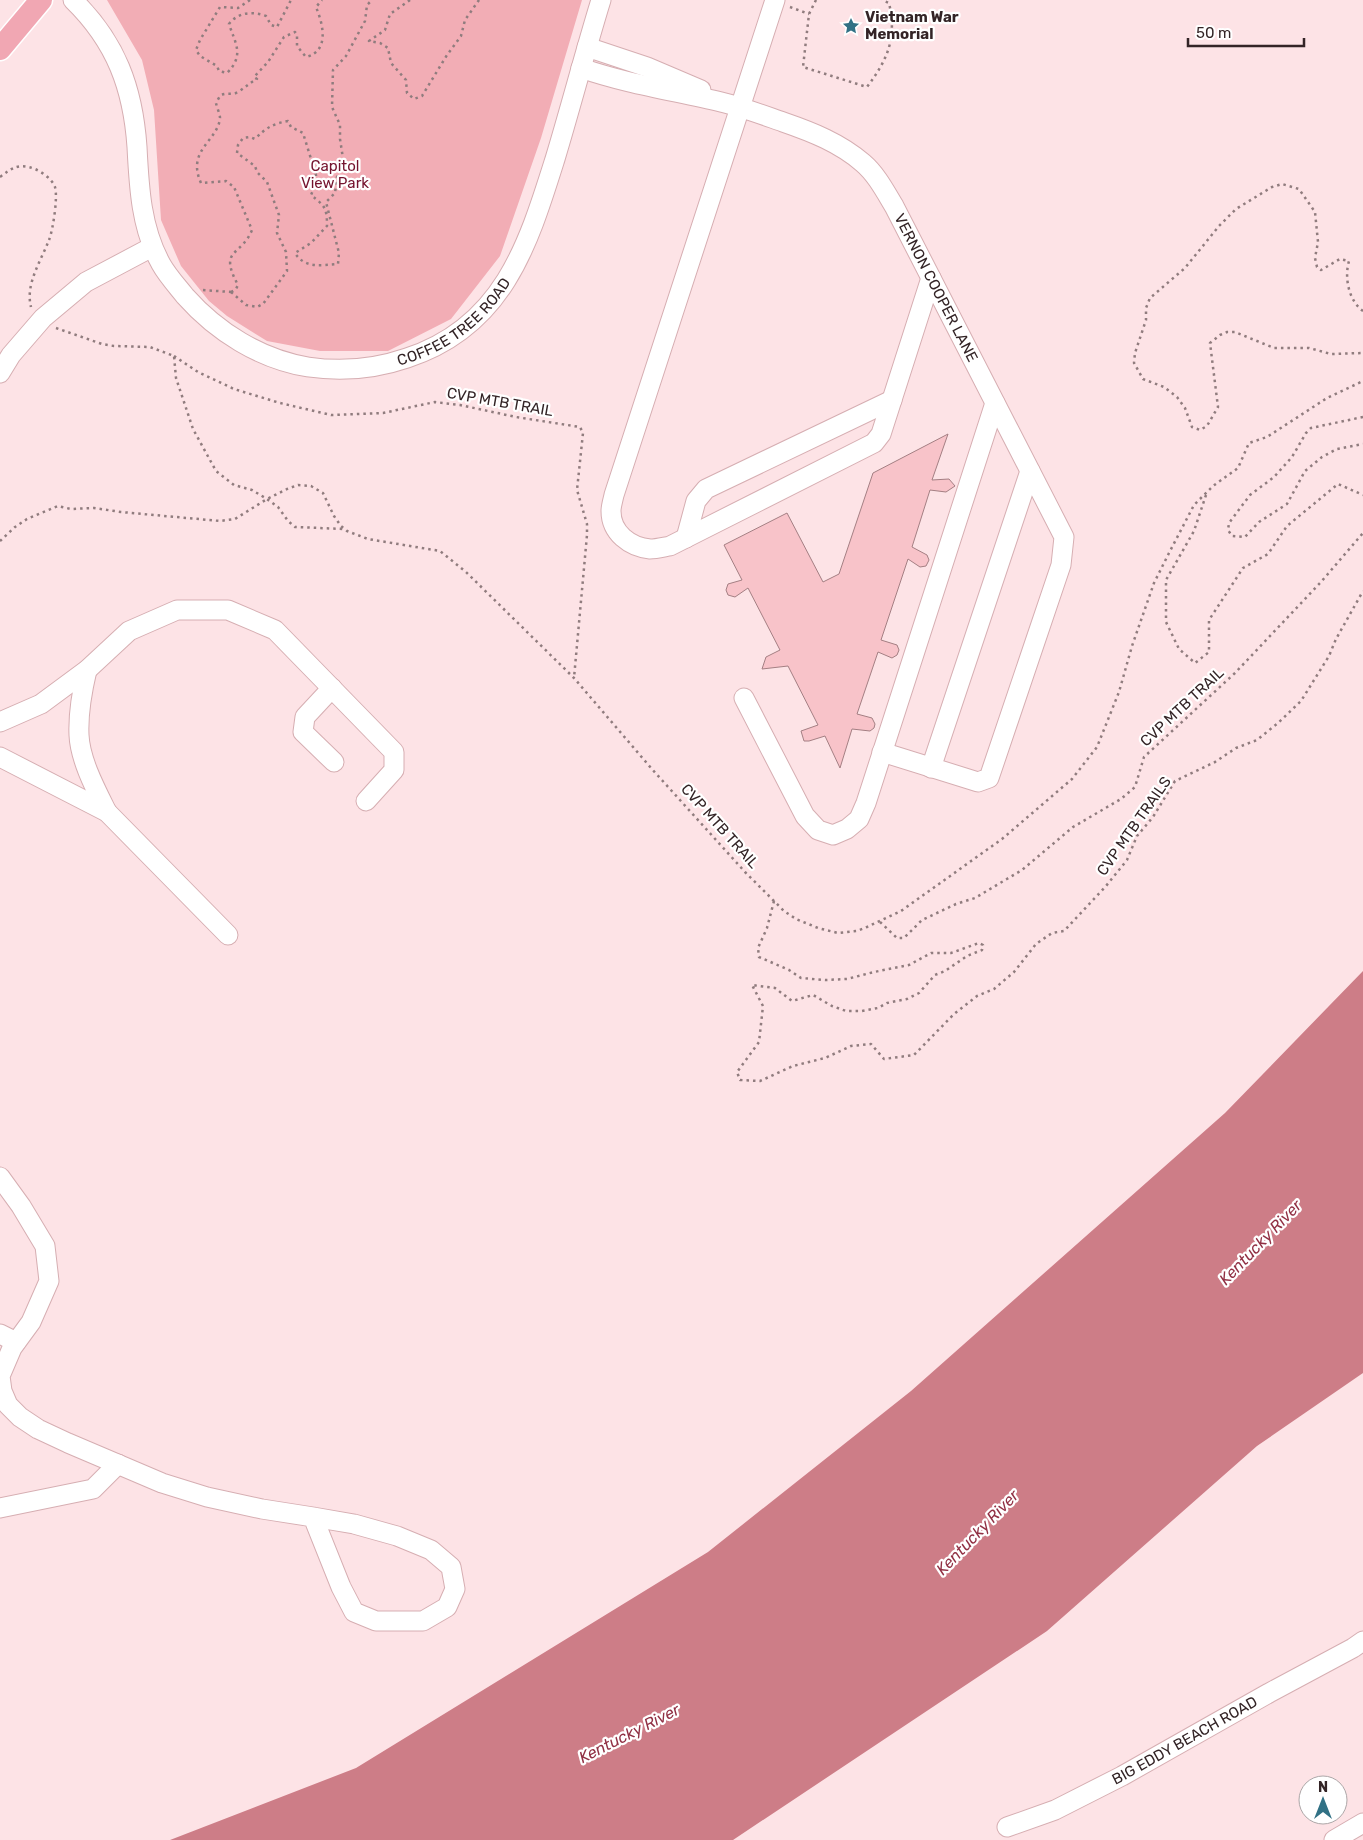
<svg xmlns="http://www.w3.org/2000/svg" width="1363" height="1840" font-family="Rubik,sans-serif">
<rect width="100%" height="100%" fill="#fde3e6"/>
<!-- green -->
<polygon fill="#f2adb5" points="107,0 582,0 541,138 500,256 451,319 388,351 320,351 267,341 227,316 209,301 181,266 161,220 154,110 142,60"/>
<!-- water -->
<polygon fill="#cd7d87" points="1363,971 1363,1373 1257,1446 1047,1631 733,1840 170,1840 356,1768 708,1552 911,1391 1225,1113"/>
<!-- building -->
<polygon fill="#f8c3c9" stroke="#a47f83" points="948,434 932,480 949,479 955,486 946,492 930,490 912,547 927,555 929,560 926,566 920,567 908,559 881,640 897,645 899,650 897,655 892,658 878,652 857,714 872,718 875,724 874,728 870,731 852,729 840,768 825,736 809,741 804,741 801,731 818,725 788,666 762,669 766,657 780,650 748,588 735,597 728,595 726,590 728,584 742,580 724,545 787,513 823,582 839,574 873,473"/>
<g fill="none" stroke-linecap="round" stroke-linejoin="round">
<!-- minor casing -->
<g stroke="#d6aeb2" stroke-width="21">
<g id="minor">
<path id="s1" d="M 73,0 C 116,42 133,88 137,147 C 139,187 141,228 161,264 C 167,275 177,286 185,296 C 217,332 260,359 308,367 C 342,372 375,369 407,358 C 503,327 528,245 555,159 C 571,106 585,52 601,0"/>
<path d="M 775,0 L 614,495 C 613,500 611,506 611,511 C 611,533 630,547 650,549 C 656,549 664,547 670,546 L 874,443 L 881,434 L 931,278"/>
<polyline points="587,47 647,67 701,90"/>
<path id="s2" d="M 581,68 C 627,84 675,91 721,102 C 742,107 763,115 783,122 C 812,132 840,143 863,163 C 876,174 885,191 894,206 L 1064,537 L 1061,565 L 989,778 L 978,782 L 882,752"/>
<polyline points="0,373 11,355 43,318 86,282 152,247"/>
<polyline points="686,538 696,501 706,489 892,400"/>
<path d="M 87,670 C 82,691 78,713 79,735 C 80,760 96,790 107,812"/>
<polyline points="332,688 305,717 303,732 334,762"/>
<polyline points="744,698 805,816 818,830 833,835 847,829 859,819 866,803 995,403"/>
<polyline points="0,722 41,704 87,670 129,631 177,610 228,610 275,630 394,752 394,770 366,801"/>
<polyline points="0,757 107,812 228,935"/>
<polyline points="931,768 1030,471"/>
<polyline points="0,1177 21,1206 45,1246 49,1281 31,1322 12,1348 0,1376 2,1391 8,1405 20,1417 38,1429 68,1443 162,1483 207,1497 262,1509 313,1517 354,1524 397,1536 431,1550 451,1567 455,1589 447,1607 423,1621 376,1621 354,1612 341,1587 313,1517"/>
<polyline points="0,1334 16,1342"/>
<polyline points="0,1508 93,1489 118,1464"/>
<path id="s3" d="M 1007,1827 L 1055,1810 L 1122,1776 L 1269,1693 L 1353,1648 L 1363,1641"/>
<polyline points="1334,1840 1363,1823"/>
</g>
</g>
<!-- major casing -->
<g stroke="#fff" stroke-width="25">
<polyline id="major" points="0,49 41,0"/>
</g>
<!-- path -->
<g stroke="#907c7e" stroke-width="2.5" stroke-dasharray="2.5 4" stroke-linecap="butt">
<path d="M 250,0 L 238,8 L 220,7 L 200,40 L 196,50 L 200,56 L 217,66 L 219,71 L 227,73 C 245,55 235,43 229,24 C 238,12 253,11 266,16 L 271,25 L 277,27 L 291,0"/>
<polyline points="410,0 390,14 385,30 369,41 380,43 388,48 391,63 406,80 407,93 414,99 422,96 447,55 461,36 465,20 479,0"/>
<path d="M 816,0 L 809,14 L 803,67 L 867,87 C 888,59 897,38 889,3 L 882,0"/>
<polyline points="790,7 809,14"/>
<path d="M 0,177 C 13,167 19,163 35,169 C 42,172 52,179 55,187 C 58,197 53,230 49,240 C 41,261 25,284 31,307"/>
<polyline points="203,290 231,292"/>
<path d="M 231,292 L 246,305 L 257,307 L 263,304 L 287,271 L 286,252 L 277,233 L 279,215 L 267,182 L 257,172 L 255,166 L 237,153 L 238,145 L 243,138 L 250,137 L 255,139 C 266,128 272,124 288,121 L 291,127 L 303,133 L 316,175 L 316,183 L 311,195 C 325,206 327,208 327,226 L 311,243 L 295,253 C 305,269 321,265 338,264 L 339,253 L 326,202 L 335,193 L 337,177 L 344,165 L 340,139 L 340,125 L 332,107 L 333,70 L 346,56 L 365,21 L 367,5 L 372,0"/>
<path d="M 231,292 L 236,289 L 238,285 C 218,248 241,257 252,230 L 234,187 L 226,181 L 201,183 C 186,150 218,141 220,118 C 220,114 217,108 216,103 C 217,101 219,98 220,96 C 225,92 231,95 236,93 C 244,89 249,83 257,79 L 254,77 L 268,62 L 284,37 L 295,32 L 297,35 L 297,46 L 306,57 C 330,51 323,24 316,7 L 322,0"/>
<path d="M 1363,311 C 1349,301 1344,278 1349,261 L 1340,259 L 1321,270 L 1317,267 L 1315,258 L 1318,242 L 1315,212 L 1299,189 L 1282,184 L 1272,187 L 1236,209 L 1219,226 L 1185,268 L 1150,298 L 1146,308 L 1146,320 L 1135,353 L 1134,363 L 1143,379 L 1164,387 L 1177,397 L 1185,408 L 1192,427 L 1200,430 L 1207,426 L 1218,407 L 1210,343 L 1220,335 L 1227,332 L 1235,332 L 1274,348 L 1309,348 L 1331,354 L 1363,353"/>
<polyline points="56,328 102,344 114,346 150,347 174,356 176,378 193,429 216,471 234,485 252,490 267,499 278,507 288,521 295,527 344,529"/>
<polyline points="174,356 198,372 234,389 280,403 331,415 383,413 435,402 460,405 516,417 580,427 583,433 577,490 587,524 587,535 574,678"/>
<polyline points="1363,417 1311,428 1306,433 1292,457 1274,477 1250,495 1229,523 1228,530 1232,536 1245,537 1259,522 1287,504 1305,471 1322,457 1337,449 1363,444"/>
<polyline points="1206,495 1194,531 1166,580 1166,622 1179,649 1195,663 1209,652 1209,620 1243,568 1268,554 1287,526 1338,484 1363,495"/>
<polyline points="0,541 15,527 27,519 58,506 71,509 94,508 121,512 220,521 235,519 267,499 287,489 298,485 311,486 323,493 334,516 341,526 347,531 368,539 440,551 466,572 574,678 651,768 745,872 784,911 796,919 818,928 838,933 857,931 867,927 901,911 1002,839 1072,779 1097,747 1119,692 1132,646 1154,583 1169,553 1194,505 1213,486 1238,468 1249,443 1267,437 1327,398 1363,381"/>
<polyline points="774,901 767,928 758,948 759,957 789,970 801,978 825,980 847,979 874,972 909,965 931,953 951,953 979,943 983,945 982,950 967,956 945,971 935,975 919,993 907,999 887,1003 878,1008 862,1011 846,1011 832,1006 813,995 792,1001 775,988 752,985 763,1006 759,1042 737,1072 740,1080 760,1081 793,1066 825,1058 851,1046 871,1044 884,1059 914,1055 954,1014 977,996 994,989 1014,972 1036,944 1052,933 1064,931 1106,886 1127,860 1137,836 1153,817 1175,781 1215,762 1236,748 1257,740 1278,723 1301,701 1329,656 1336,639 1363,591"/>
<polyline points="880,922 897,938 904,938 922,920 956,904 975,898 1022,870 1073,827 1121,799 1135,787 1144,757 1235,673 1321,582 1363,533"/>
</g>
<!-- minor -->
<use href="#minor" stroke="#fff" stroke-width="19"/>
<!-- major -->
<use href="#major" stroke="#f1a7b3" stroke-width="22"/>
</g>
<!-- icons -->
<defs>
<g id="sight-bare" transform="scale(1.35)"><path d="M0-6L1.8-2.2L6-1.7L2.9 1.2L3.7 5.4L0 3.3L-3.7 5.4L-2.9 1.2L-6-1.7L-1.8-2.2Z" fill="#317185" stroke="#fff" stroke-width="2.5" paint-order="stroke"/></g>
</defs>
<g fill-rule="evenodd">
<use href="#sight-bare" x="851" y="26"/>
</g>
<g text-anchor="middle" stroke-width="4.5" stroke-linejoin="round" paint-order="stroke">
<!-- poi labels -->
<g font-size="15" font-weight="bold" fill="#332426" stroke="#fff" text-anchor="start">
<text x="865" y="22">Vietnam War<tspan x="865" dy="17">Memorial</tspan></text>
</g>
<!-- park labels -->
<g font-size="15" fill="#74132e" stroke="#fff">
<text x="335" y="171">Capitol<tspan x="335" dy="17">View Park</tspan></text>
</g>
<!-- street labels -->
<g font-size="15" fill="#332426" stroke="#fff">
<text dy="5" stroke="none"><textPath href="#s2" startOffset="445">VERNON COOPER LANE</textPath></text>
<text dy="5" stroke="none"><textPath href="#s1" startOffset="630">COFFEE TREE ROAD</textPath></text>
<text transform="translate(500 402) rotate(10)" y="5">CVP MTB TRAIL</text>
<text transform="translate(1182 707) rotate(-43)" y="5">CVP MTB TRAIL</text>
<text transform="translate(720 826) rotate(48)" y="5">CVP MTB TRAIL</text>
<text transform="translate(1134 826) rotate(-55)" y="5">CVP MTB TRAILS</text>
<text dy="5" stroke="none"><textPath href="#s3" startOffset="198">BIG EDDY BEACH ROAD</textPath></text>
</g>
<!-- water labels -->
<g font-size="16" font-style="italic" fill="#913044" stroke="#fff">
<text transform="translate(1260 1242) rotate(-46)" y="6">Kentucky River</text>
<text transform="translate(977 1532) rotate(-46)" y="6">Kentucky River</text>
<text transform="translate(629 1733) rotate(-27)" y="6">Kentucky River</text>
</g>
</g>
<!-- north arrow -->
<g transform="translate(1323 1800)"><circle r="24" fill="#ffffff" stroke="#ada7a8"/>
<path d="M0-4L9 19L0 12L-9 19Z" fill="#317185"/>
<text y="-8" font-size="14" font-weight="bold" text-anchor="middle" fill="#332426">N</text>
</g>
<!-- scale -->
<path d="M1188 38v8h116v-8" fill="none" stroke="#332426" stroke-width="2.5"/>
<text x="1196" y="38" font-size="15" fill="#332426" stroke="#ffffff" stroke-width="4" paint-order="stroke">50 m</text>
</svg>
